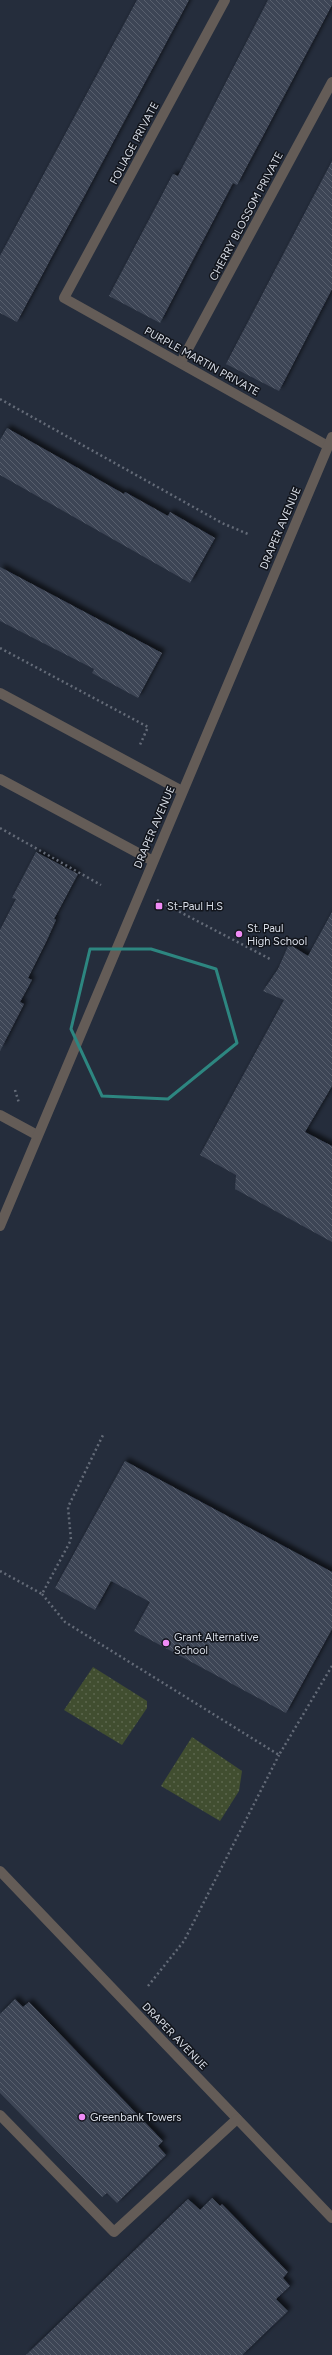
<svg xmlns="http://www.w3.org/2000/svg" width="332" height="2355" font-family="Figtree,sans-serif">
<defs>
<pattern id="park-dots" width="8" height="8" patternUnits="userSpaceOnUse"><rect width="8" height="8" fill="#414e30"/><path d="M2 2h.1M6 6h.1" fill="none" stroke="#5c674e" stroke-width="1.8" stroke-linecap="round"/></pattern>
<pattern id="building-back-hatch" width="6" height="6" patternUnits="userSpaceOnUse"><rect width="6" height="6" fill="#3c4454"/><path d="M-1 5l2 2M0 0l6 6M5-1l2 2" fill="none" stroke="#585f6d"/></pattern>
<filter id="shadow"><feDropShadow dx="3.5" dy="-3.5" stdDeviation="2" flood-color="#0009"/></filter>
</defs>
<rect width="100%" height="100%" fill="#252d3c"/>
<!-- park -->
<g fill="url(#park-dots)">
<polygon points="93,1667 147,1701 147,1708 122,1745 64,1710"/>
<polygon points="192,1737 242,1771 239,1791 220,1821 161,1786"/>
</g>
<!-- building -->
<g fill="url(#building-back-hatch)" filter="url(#shadow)">
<polygon points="137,0 189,0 17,322 0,313 0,256"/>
<polygon points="268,0 332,0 332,5 237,185 233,183 160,323 109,296 173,174 178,176"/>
<polygon points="332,161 332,289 279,391 226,364"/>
<polygon points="7,428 124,494 125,492 168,516 170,512 215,538 190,583 0,475 0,440"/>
<polygon points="0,567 162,653 138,698 92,673 94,669 0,621"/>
<polygon points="36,852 78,874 54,919 56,920 46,942 28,978 32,980 20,1002 24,1004 0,1051 0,930 16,899 12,898"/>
<polygon points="332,912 332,1086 305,1132 332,1146 332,1242 235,1189 236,1175 200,1155 284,1000 263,991 278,969 289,944 308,956"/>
<polygon points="125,1461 332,1572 332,1629 286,1713 134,1631 150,1602 111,1581 95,1610 55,1588"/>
<polygon points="15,1999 23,2007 29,2002 163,2141 158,2146 166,2155 117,2203 107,2193 102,2197 0,2093 0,2014"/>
<polygon points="212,2198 220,2206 222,2204 288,2272 283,2278 290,2286 276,2299 288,2311 242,2355 26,2355 188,2199 200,2210"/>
</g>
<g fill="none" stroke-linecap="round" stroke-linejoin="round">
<!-- path -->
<g stroke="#646b78" stroke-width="2.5" stroke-dasharray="2 3" stroke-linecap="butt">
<polyline points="0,399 222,523 248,534"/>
<polyline points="0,648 148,727 139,747"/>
<polyline points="0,828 101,885"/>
<polyline points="157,900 270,959"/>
<polyline points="15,1090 19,1103"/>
<polyline points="0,1571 42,1594 71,1540 68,1507 103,1435"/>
<polyline points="42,1594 65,1622 279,1755 332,1666"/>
<polyline points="148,1986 184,1941 279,1755"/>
</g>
<!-- minor -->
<g stroke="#645c57" stroke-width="10">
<polyline points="225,0 64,298 328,446"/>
<polyline points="181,362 332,82"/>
<polyline points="0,693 182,791"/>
<polyline points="0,779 153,861"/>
<polyline points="0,1115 37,1135"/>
<polyline points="0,1226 332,437"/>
<polyline points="0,1871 332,2218"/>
<polyline points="0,2115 114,2232 237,2119"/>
</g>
</g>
<!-- marked area -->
<path fill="none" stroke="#2d8680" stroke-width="3" stroke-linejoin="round" d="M 90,949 L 151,949 L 216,969 L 237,1043 L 168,1099 L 102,1096 L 71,1029 Z"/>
<!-- markers -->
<g fill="#f08bf6" stroke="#12151c" stroke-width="1.5">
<rect x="155" y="902" width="8" height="8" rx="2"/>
<circle cx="239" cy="934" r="4"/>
<circle cx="166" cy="1643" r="4"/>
<circle cx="82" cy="2117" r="4"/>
</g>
<g text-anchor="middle" stroke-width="3" stroke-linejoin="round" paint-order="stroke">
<!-- street labels -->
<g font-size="11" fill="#d9dee8" stroke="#12151c">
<text transform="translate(134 143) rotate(-62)" y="4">FOLIAGE PRIVATE</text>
<text transform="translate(246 216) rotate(-62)" y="4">CHERRY BLOSSOM PRIVATE</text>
<text transform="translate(202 361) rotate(29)" y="4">PURPLE MARTIN PRIVATE</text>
<text transform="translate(280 528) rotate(-67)" y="4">DRAPER AVENUE</text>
<text transform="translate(154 827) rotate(-67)" y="4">DRAPER AVENUE</text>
<text transform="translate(175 2036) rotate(46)" y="4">DRAPER AVENUE</text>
</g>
<!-- poi labels -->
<g font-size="11" fill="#d9dee8" stroke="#12151c" text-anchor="start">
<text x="167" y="910">St-Paul H.S</text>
<text x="247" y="932">St. Paul<tspan x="247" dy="13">High School</tspan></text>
<text x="174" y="1641">Grant Alternative<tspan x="174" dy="13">School</tspan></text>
<text x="90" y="2121">Greenbank Towers</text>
</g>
</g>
</svg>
